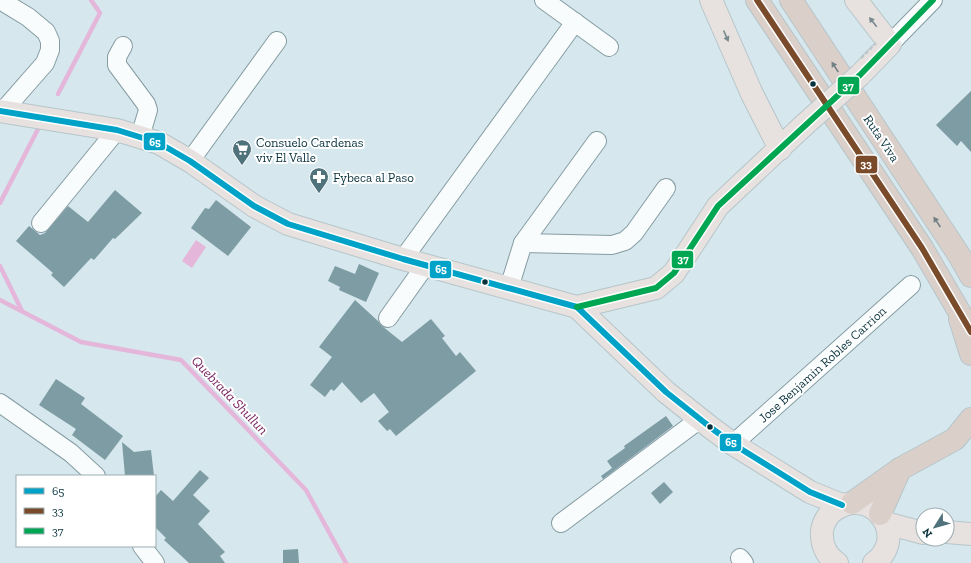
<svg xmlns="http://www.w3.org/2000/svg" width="971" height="563" font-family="'Zilla Slab',serif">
<rect width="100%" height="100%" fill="#d6e8ee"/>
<!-- water -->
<polygon fill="#e4b6da" points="196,240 206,247 192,268 182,261"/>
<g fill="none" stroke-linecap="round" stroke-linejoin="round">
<!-- stream -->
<g stroke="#e4b6da" stroke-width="4.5">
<polyline points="58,94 100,13 91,0"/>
<polyline points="0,203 38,129"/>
<polyline points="0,266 22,311"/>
<polyline points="0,300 81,342 181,360 306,490 346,563"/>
</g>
</g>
<!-- building -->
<g fill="#7d9ca4">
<polygon points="971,91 971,152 961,141 957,146 936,125"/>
<polygon points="115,190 142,213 115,239 113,238 94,260 91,258 64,287 51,275 53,273 16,241 29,226 40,235 45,233 68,206 88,222"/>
<polygon points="216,200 251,227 228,256 191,228 205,208 209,209"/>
<polygon points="359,264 379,273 366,302 339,290 340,287 328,281 335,266 355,274"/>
<polygon points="355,300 378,321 382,326 402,342 431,319 445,336 442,338 456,356 460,352 476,371 396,436 390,429 387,431 378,421 389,412 374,393 361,403 342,382 334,391 331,389 325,397 310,385 332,357 319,347"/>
<polygon points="56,379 85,398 81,404 123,436 105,460 72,435 76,429 39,405"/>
<polygon points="666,416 673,426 603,479 601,476 612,468 607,461 625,448 624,446"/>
<polygon points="122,442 134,452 151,450 154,476 125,476"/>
<polygon points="200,470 209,478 193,495 210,511 198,524 225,552 220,556 225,563 189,563 164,540 166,538 155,527 155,497 161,490 173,501"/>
<polygon points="664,482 673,492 660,504 651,493"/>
<polygon points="298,549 299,563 283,563 283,550"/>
</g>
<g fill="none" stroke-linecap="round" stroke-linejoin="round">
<!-- minor casing -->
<g stroke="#859ca2" stroke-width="20">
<g id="minor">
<polyline points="0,0 28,17 46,32 50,41 50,50 45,63 3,111"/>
<polyline points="544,0 609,47"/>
<polyline points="890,44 933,0"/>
<polyline points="123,46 117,57 117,65 146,104 148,110 140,137"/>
<polyline points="190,161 277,41"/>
<polyline points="41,223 117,130"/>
<polyline points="523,243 612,245 625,241 634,233 666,188"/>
<polyline points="403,259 575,22"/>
<polyline points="509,288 523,243 597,141"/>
<polyline points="388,318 425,266"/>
<polyline points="0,403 71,453 96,476"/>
<polyline points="733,444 911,285"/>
<polyline points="561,523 700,419"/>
<polyline points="142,546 155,563"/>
<polyline points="740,558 744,563"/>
</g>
</g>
<!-- major casing -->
<g stroke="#b6c6ca" stroke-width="24">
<g id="major">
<polyline points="711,0 752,94 780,149"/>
<polyline points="856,0 890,44 860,75"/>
<polyline points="0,111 117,130 159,143 190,161 254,206 288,224 403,259 577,307 666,392 710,427 733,444 810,492 842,505"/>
<polyline points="577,307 656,288 674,273 718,206 802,127"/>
<polyline points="886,523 923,533"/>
<polyline points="947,532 971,534"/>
<path d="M 837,563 C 826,556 821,544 822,531 C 823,522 829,513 836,509 C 874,485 909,538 874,563"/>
</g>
</g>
<!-- highway casing -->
<g stroke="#b6c6ca" stroke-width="24">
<g id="highway">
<polyline points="757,0 922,248 971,332"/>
<polyline points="791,0 959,255 971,276"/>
<polyline points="960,319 971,354"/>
<polyline points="852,503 900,469 955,439 971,419"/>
<polyline points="880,514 900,469"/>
</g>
</g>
<!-- minor -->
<use href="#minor" stroke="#f9fcfc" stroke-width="18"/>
<!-- major -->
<use href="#major" stroke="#e7e1df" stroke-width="22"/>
<!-- highway -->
<use href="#highway" stroke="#dbcfca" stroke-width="22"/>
<!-- major-bridge casing -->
<g stroke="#b6c6ca" stroke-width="24" stroke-linecap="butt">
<polyline id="major-bridge" points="802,127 860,75"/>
</g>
<!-- path-bridge -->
<polyline stroke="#bbc8ca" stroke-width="2.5" stroke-dasharray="4 2" stroke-linecap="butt" points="861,58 876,43"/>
<!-- major-bridge -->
<use href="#major-bridge" stroke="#e7e1df" stroke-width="22"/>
<!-- bus-1 casing -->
<g stroke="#fff" stroke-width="9">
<polyline id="bus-1" points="0,111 117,130 159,143 190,161 254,206 288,224 403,259 577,307 666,392 710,427 733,444 810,492 842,505"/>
</g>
<!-- bus-2 casing -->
<g stroke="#fff" stroke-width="9">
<polyline id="bus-2" points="757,0 922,248 971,332"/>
</g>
<!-- bus-3 casing -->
<g stroke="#fff" stroke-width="9">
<polyline id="bus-3" points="577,307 656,288 674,273 718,206 860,75 933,0"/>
</g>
<!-- bus-1 -->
<use href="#bus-1" stroke="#00a3c7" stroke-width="6"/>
<!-- bus-2 -->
<use href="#bus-2" stroke="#7a4b2a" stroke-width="6"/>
<!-- bus-3 -->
<use href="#bus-3" stroke="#00a651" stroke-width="6"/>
</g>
<!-- one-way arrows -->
<defs><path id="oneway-solid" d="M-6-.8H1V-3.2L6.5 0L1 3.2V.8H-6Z"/></defs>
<g fill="#778a8e">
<use href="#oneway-solid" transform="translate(873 22) rotate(-128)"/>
<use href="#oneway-solid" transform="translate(726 36) rotate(66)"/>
</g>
<g fill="#718084">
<use href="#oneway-solid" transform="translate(835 67) rotate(-123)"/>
<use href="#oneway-solid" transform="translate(937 222) rotate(-124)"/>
</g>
<!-- icons -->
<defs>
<g id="supermarket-pin" transform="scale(1)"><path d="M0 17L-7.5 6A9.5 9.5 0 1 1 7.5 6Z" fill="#4f727b" stroke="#fff"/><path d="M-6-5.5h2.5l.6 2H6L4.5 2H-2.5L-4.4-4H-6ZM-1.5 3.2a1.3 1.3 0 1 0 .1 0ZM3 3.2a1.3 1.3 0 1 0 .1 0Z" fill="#fff"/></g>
<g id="pharmacy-pin" transform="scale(1)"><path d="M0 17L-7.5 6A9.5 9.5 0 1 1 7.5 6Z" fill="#4f727b" stroke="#fff"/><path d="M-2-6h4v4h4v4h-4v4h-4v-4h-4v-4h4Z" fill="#fff"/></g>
</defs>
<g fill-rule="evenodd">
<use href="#supermarket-pin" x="242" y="149"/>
<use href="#pharmacy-pin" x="319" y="177"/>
</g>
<!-- markers -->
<g fill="#07323d" stroke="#fff" stroke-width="1.5">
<circle cx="813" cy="84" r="3.5"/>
<circle cx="485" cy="282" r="3.5"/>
<circle cx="710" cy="427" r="3.5"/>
</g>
<g text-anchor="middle" stroke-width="4" stroke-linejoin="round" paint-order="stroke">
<!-- street labels -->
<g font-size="13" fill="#07323d" stroke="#fff">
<text transform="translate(882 138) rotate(56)" y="5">Ruta Viva</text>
<text transform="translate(822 364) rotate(-42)" y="5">Jose Benjamin Robles Carrion</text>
</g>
<!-- poi labels -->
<g font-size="13" fill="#07323d" stroke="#fff" text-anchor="start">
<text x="256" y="147">Consuelo Cardenas<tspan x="256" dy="15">viv El Valle</tspan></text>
<text x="333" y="182">Fybeca al Paso</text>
</g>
<!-- water labels -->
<g font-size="14" font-style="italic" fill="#792662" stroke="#fff">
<text transform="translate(230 395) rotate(46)" y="5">Quebrada Shullun</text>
</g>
</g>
<g stroke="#fff" stroke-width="1.5">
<rect x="837" y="76" width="23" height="19" rx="4" fill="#00a651"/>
<rect x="143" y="132" width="23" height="19" rx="4" fill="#00a3c7"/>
<rect x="855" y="155" width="23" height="19" rx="4" fill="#7a4b2a"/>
<rect x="671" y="250" width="23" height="19" rx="4" fill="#00a651"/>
<rect x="429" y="260" width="23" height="19" rx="4" fill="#00a3c7"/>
<rect x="719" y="433" width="23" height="19" rx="4" fill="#00a3c7"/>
</g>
<g font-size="11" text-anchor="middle" font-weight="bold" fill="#fff">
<text x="848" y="90">37</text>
<text x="155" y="146">65</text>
<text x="866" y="168">33</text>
<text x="683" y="263">37</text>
<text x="441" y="273">65</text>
<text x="731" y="446">65</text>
</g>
<!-- legend -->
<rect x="16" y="475" width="140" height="72" fill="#ffffff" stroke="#9cadb1"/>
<rect x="24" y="488" width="20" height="6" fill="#00a3c7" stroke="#9cadb1"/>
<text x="52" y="495" font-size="12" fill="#07323d">65</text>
<rect x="24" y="508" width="20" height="6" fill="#7a4b2a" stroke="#9cadb1"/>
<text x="52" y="515" font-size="12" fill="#07323d">33</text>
<rect x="24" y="528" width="20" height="6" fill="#00a651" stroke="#9cadb1"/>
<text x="52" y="535" font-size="12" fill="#07323d">37</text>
<!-- north arrow -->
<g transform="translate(935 527) rotate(233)"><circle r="19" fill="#ffffff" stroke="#9cadb1"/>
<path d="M0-3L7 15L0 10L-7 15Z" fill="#4f727b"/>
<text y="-6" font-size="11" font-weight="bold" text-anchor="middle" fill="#07323d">N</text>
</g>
</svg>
